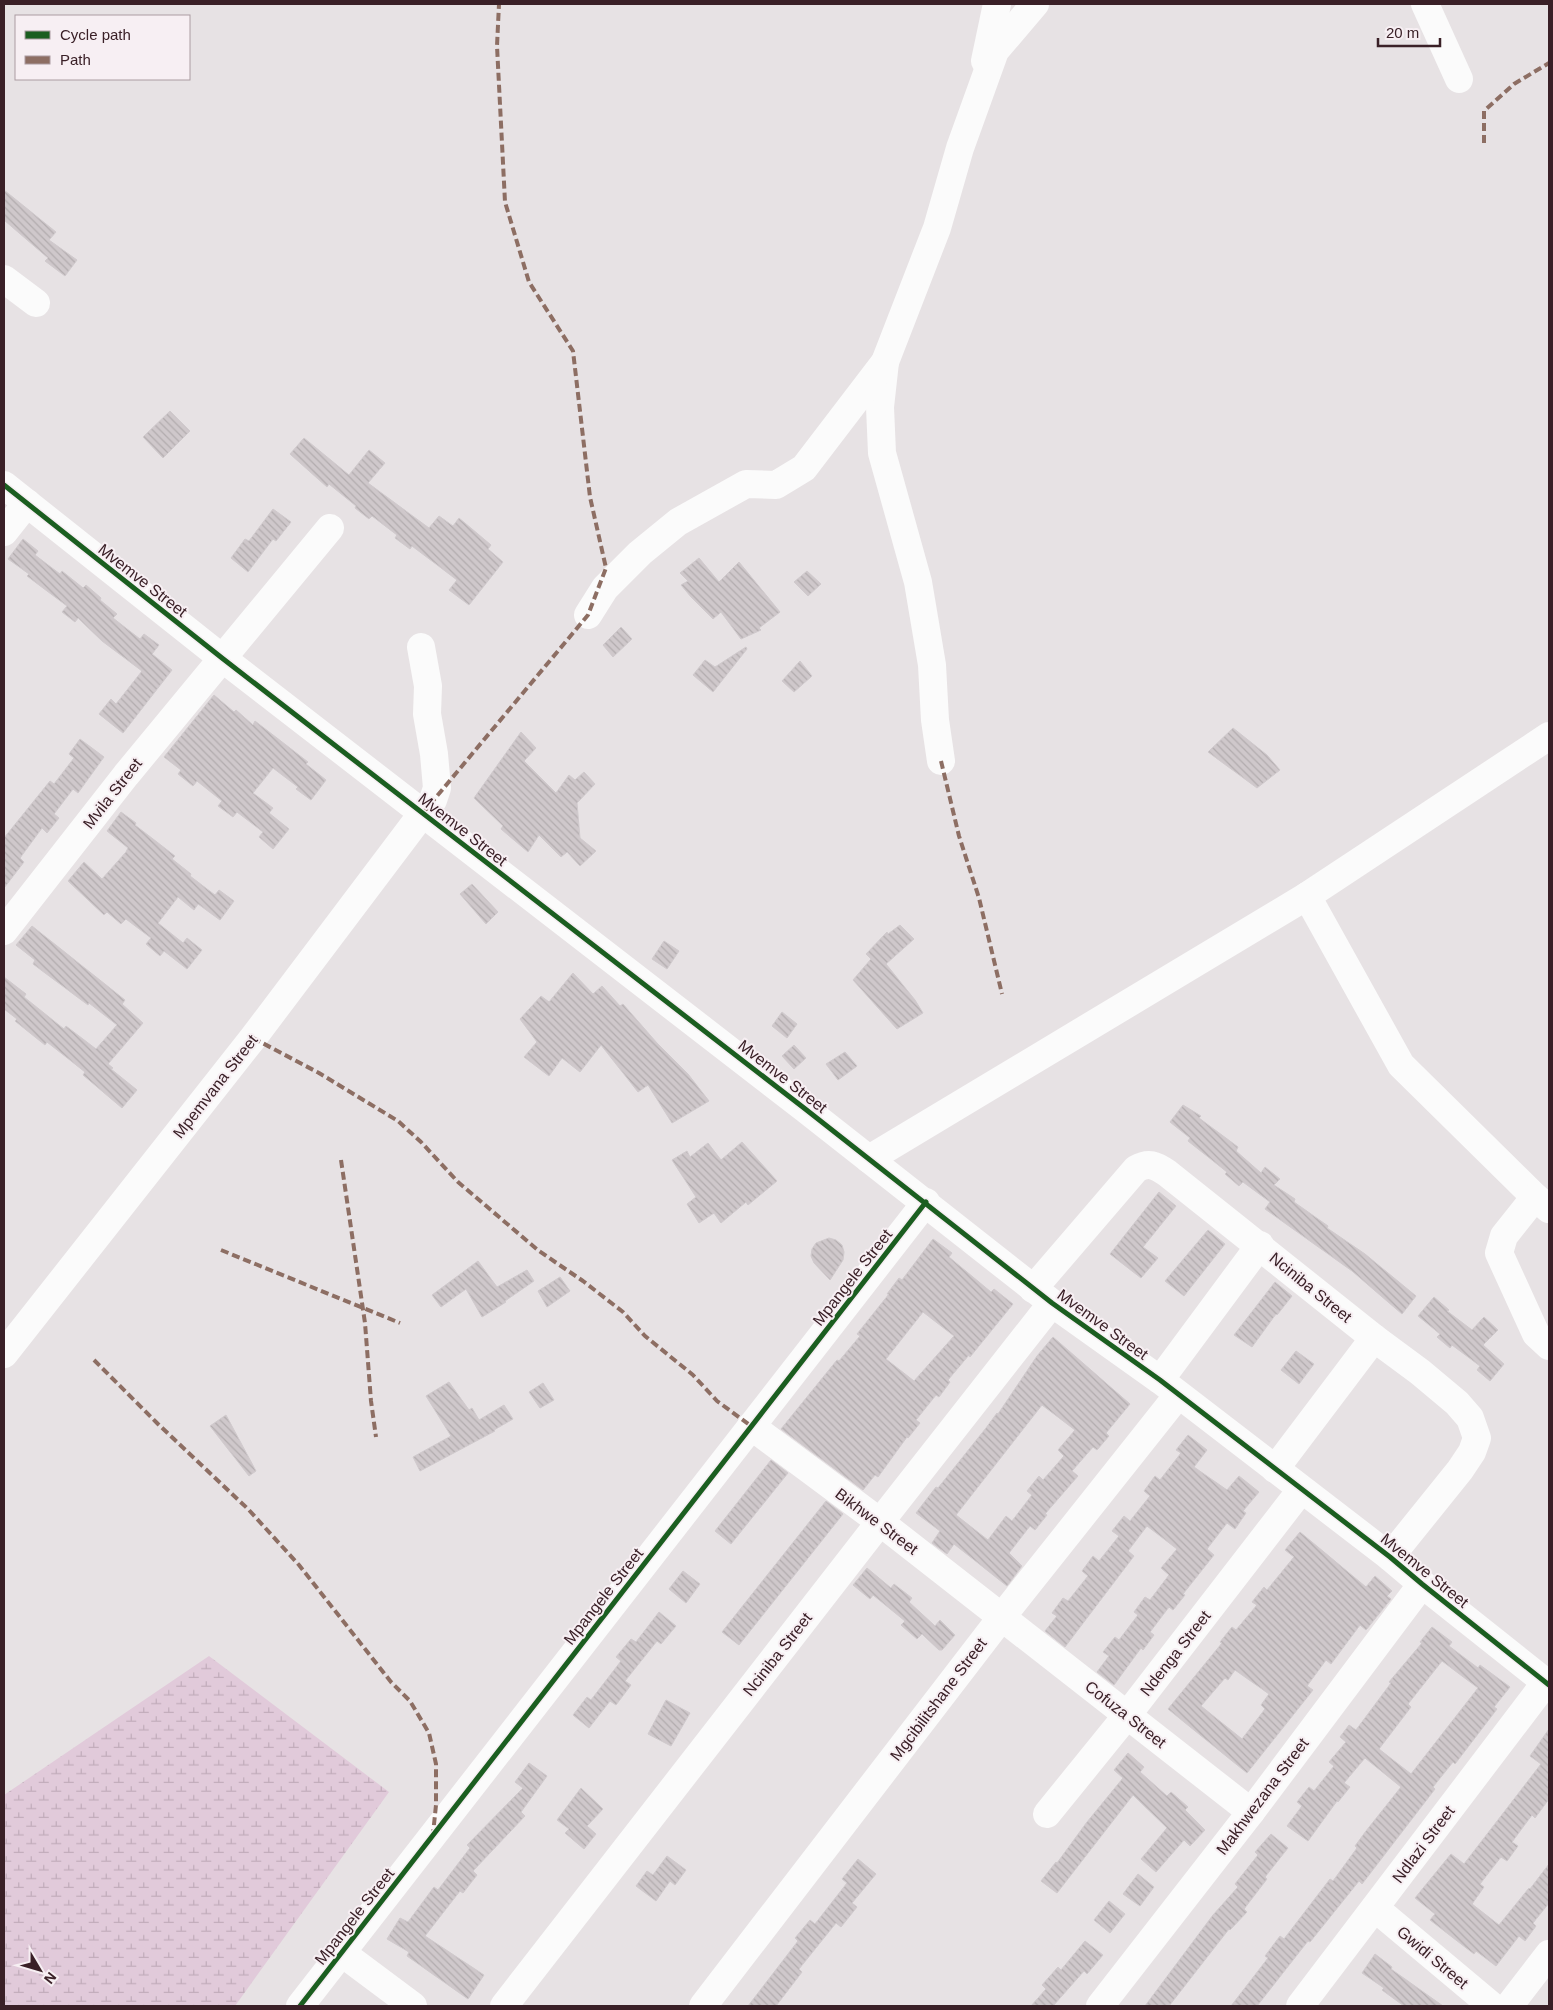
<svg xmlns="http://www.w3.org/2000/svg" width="1553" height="2010" font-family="Arial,sans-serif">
<defs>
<pattern id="wetland-marsh" width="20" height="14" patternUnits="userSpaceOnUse" patternTransform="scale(1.25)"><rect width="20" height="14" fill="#e1cada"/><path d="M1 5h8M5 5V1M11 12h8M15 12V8" fill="none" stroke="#c2adbb"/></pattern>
<pattern id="building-back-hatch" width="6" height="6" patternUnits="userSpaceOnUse" patternTransform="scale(1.25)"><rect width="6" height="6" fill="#cfc8cb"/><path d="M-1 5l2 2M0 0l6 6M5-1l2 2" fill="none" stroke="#b2acae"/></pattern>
</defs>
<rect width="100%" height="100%" fill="#e7e2e4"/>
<!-- wetland -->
<polygon fill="url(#wetland-marsh)" points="209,1656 389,1792 235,2006 4,2006 4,1795"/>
<!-- building -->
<g fill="url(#building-back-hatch)" stroke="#d0cacd" fill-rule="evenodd">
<polygon points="4,190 56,232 49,240 77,260 65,276 45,261 48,258 4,220"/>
<polygon points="170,411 190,431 163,458 143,437"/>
<polygon points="304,438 349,475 369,450 385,463 368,483 429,528 439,516 453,526 459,518 491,545 488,549 503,562 469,605 449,590 457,580 412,546 410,549 395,538 397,535 372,516 369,519 355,508 356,506 329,484 327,487 290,454"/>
<polygon points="273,509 291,522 276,541 273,539 248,572 231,558 245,539 249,541"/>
<polygon points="23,539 38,551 35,555 60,574 62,571 83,588 86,585 101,598 100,600 117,614 113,618 140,639 144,634 159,645 152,654 172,670 123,733 99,714 111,699 116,704 142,671 102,641 78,618 75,622 62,612 67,606 27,576 29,574 8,559"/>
<polygon points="699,558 719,582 739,562 780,612 759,628 761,630 741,639 721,612 713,619 691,597 681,585 688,581 680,573"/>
<polygon points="807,571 821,584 808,596 794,582"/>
<polygon points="621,627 632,639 613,657 603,645"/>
<polygon points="746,647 747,649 713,692 693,675 705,660 715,667"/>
<polygon points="800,661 812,676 794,692 782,681"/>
<polygon points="214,695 234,712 236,710 253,725 255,721 308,762 306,764 326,780 311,800 296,789 298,787 273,768 253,793 273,808 269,813 289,829 273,849 259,837 263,832 237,812 233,817 218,806 222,801 197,781 193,786 178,774 181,770 164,757"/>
<polygon points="1233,728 1267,755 1280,770 1257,788 1208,752"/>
<polygon points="521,732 536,748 524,761 556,793 569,775 575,780 584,772 595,784 577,803 580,838 596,851 580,866 567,852 561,857 539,835 528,852 501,829 503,826 474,798"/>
<polygon points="80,739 104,757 78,793 73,789 54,814 59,818 47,833 42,828 20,858 24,862 4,888 4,838 50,781 54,784 74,758 69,754"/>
<polygon points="121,812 136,823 135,825 175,856 172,859 191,874 190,876 215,895 219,890 234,901 220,920 198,904 194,910 178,897 158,923 183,943 187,938 202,950 187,969 164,951 160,956 146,944 151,938 126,919 121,924 107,912 104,915 68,881 84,862 102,879 126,852 128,848 107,831"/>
<polygon points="472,884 498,912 486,924 460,894"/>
<polygon points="900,925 914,939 886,964 915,1000 923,1013 897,1029 853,980 871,959 866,954 887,932 888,934"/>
<polygon points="32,926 125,1000 122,1004 143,1023 108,1064 113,1068 111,1069 137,1090 122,1108 83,1075 85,1072 47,1042 45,1045 15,1021 17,1019 4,1009 4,977 26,994 24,997 64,1029 66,1026 96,1049 117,1025 89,1003 88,1005 33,964 35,960 16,945"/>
<polygon points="664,941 679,951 667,969 652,959"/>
<polygon points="573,973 593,994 602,986 620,1006 623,1004 657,1043 688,1074 709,1101 672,1123 648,1085 638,1092 601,1045 580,1072 562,1058 549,1076 524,1057 537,1042 520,1019 541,996 549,1002"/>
<polygon points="782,1012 797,1024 787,1038 772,1026"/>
<polygon points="794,1045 806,1058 794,1069 782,1056"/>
<polygon points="845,1052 857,1066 838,1080 826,1064"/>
<polygon points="1183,1105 1201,1116 1199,1118 1238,1147 1236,1151 1261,1173 1265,1167 1280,1179 1274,1185 1295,1199 1294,1202 1328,1226 1327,1228 1365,1254 1416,1296 1402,1314 1352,1271 1265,1209 1270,1202 1243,1182 1239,1186 1225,1174 1227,1172 1188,1141 1190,1138 1170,1122"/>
<polygon points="742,1142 777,1181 748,1205 746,1202 721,1223 714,1213 699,1223 687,1204 696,1197 672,1160 687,1151 690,1157 708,1143 721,1160"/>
<polygon points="1159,1192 1176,1206 1143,1247 1158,1258 1141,1278 1110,1254"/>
<polygon points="1208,1230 1225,1244 1184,1296 1165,1281"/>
<polygon points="829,1238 836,1240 842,1245 844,1252 843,1260 830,1280 814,1263 811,1256 812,1249 816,1243"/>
<path d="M 933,1239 L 952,1253 L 949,1257 L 991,1292 L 994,1289 L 1013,1304 L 970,1357 L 969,1355 L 948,1380 L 950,1382 L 939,1397 L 936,1395 L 916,1420 L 920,1423 L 908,1438 L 907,1437 L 878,1477 L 875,1475 L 863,1490 L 781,1429 L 837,1360 L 839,1361 L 860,1336 L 857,1334 L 889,1294 L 887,1294 L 899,1278 L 902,1280 ZM 923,1312 L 954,1336 L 914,1381 L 886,1359 Z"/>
<polygon points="478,1261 497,1287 527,1270 534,1281 505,1301 506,1302 482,1317 466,1289 441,1307 432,1295"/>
<polygon points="560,1277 570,1291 547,1307 538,1291"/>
<polygon points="1275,1282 1292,1296 1277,1315 1276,1314 1252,1347 1234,1335"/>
<polygon points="1434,1297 1449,1310 1447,1311 1472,1330 1484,1317 1498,1330 1483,1345 1504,1364 1490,1381 1477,1370 1480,1366 1452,1345 1450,1348 1437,1337 1440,1334 1418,1316"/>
<path d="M 1053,1337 L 1130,1404 L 1106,1433 L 1109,1436 L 1097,1450 L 1093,1447 L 1072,1471 L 1078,1476 L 1045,1514 L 1047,1515 L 1035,1530 L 1030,1526 L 1009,1553 L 1022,1566 L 1007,1586 L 954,1544 L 947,1554 L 932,1543 L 940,1531 L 916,1513 L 936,1487 L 938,1488 L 986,1428 L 997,1413 L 998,1414 L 1037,1356 ZM 1042,1405 L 1075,1430 L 1058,1450 L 1064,1456 L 1043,1480 L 1039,1476 L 1027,1491 L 1032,1495 L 1012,1521 L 1006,1516 L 988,1540 L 956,1515 Z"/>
<polygon points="1296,1351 1314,1364 1299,1384 1281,1370"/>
<polygon points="449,1382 469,1410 472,1408 479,1420 504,1405 513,1419 494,1430 495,1431 420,1471 413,1457 451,1436 426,1396"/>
<polygon points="543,1383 554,1400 540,1408 529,1392"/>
<polygon points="226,1415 256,1471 249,1476 210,1426"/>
<polygon points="1188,1435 1207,1450 1194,1467 1227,1490 1239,1476 1259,1492 1243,1511 1246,1513 1235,1529 1227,1523 1207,1549 1214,1555 1183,1594 1185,1595 1173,1610 1169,1607 1150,1632 1154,1635 1143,1650 1141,1648 1114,1685 1097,1672 1109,1656 1103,1652 1115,1637 1119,1640 1138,1615 1134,1612 1145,1597 1150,1600 1169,1575 1161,1568 1177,1549 1147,1526 1128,1551 1134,1556 1065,1647 1045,1631 1057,1616 1052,1613 1063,1598 1068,1601 1088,1576 1082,1571 1093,1556 1099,1561 1119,1536 1112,1531 1124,1516 1130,1521 1150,1496 1144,1491 1155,1476 1160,1480 1181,1453 1176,1450"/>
<polygon points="771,1460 788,1473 731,1544 715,1531"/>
<polygon points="826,1501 843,1514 739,1645 722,1632"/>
<path d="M 1300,1532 L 1366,1587 L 1375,1576 L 1392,1591 L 1387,1596 L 1391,1599 L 1366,1630 L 1360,1625 L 1331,1664 L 1326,1660 L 1307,1686 L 1313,1690 L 1247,1773 L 1168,1709 L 1222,1643 L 1220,1642 L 1232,1627 L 1236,1630 L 1257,1605 L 1252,1602 L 1264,1587 L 1267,1590 L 1294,1557 L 1285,1550 ZM 1235,1670 L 1269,1694 L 1261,1705 L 1265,1709 L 1242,1739 L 1201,1706 L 1225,1678 L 1228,1680 Z"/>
<polygon points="867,1568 891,1588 894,1584 912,1598 909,1602 935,1626 940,1620 955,1635 942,1650 939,1650 922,1634 917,1639 901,1625 905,1621 873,1595 870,1599 853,1585"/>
<polygon points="683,1571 700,1584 686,1603 669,1589"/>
<polygon points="659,1612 676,1626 661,1644 657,1641 625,1681 631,1685 616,1705 610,1701 589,1728 573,1715 587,1697 591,1700 621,1661 616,1657 631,1639 636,1642"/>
<path d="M 1432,1627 L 1452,1642 L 1449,1646 L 1478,1668 L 1480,1665 L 1510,1687 L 1494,1707 L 1497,1709 L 1455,1764 L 1453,1762 L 1433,1787 L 1435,1789 L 1362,1884 L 1359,1881 L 1310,1942 L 1308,1941 L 1257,2006 L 1231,2006 L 1268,1958 L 1265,1956 L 1280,1936 L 1284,1939 L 1330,1879 L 1333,1881 L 1357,1848 L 1355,1846 L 1366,1831 L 1401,1787 L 1365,1758 L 1344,1783 L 1350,1787 L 1338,1802 L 1337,1801 L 1308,1841 L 1287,1826 L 1302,1806 L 1297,1802 L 1309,1787 L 1314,1791 L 1334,1766 L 1329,1762 L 1346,1742 L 1340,1737 L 1349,1725 L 1356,1730 L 1391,1683 L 1389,1682 L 1422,1643 L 1420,1642 ZM 1442,1661 L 1478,1688 L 1411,1774 L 1379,1749 L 1411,1707 L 1408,1704 Z"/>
<polygon points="666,1700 690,1713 671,1746 648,1734"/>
<polygon points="1549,1729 1549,1799 1535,1818 1532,1815 1512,1842 1518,1846 1507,1861 1501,1857 1480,1884 1484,1887 1472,1904 1499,1925 1529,1888 1530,1889 1549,1864 1549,1903 1533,1923 1536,1926 1525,1941 1519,1936 1496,1966 1476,1951 1474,1954 1430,1920 1435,1914 1415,1898 1451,1854 1464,1864 1541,1764 1530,1756"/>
<polygon points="1128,1753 1144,1767 1140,1772 1167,1796 1171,1792 1188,1807 1185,1810 1205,1830 1190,1846 1184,1840 1156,1872 1141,1859 1167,1828 1133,1795 1057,1893 1041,1881 1056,1862 1057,1863 1087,1822 1123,1778 1114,1770"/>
<polygon points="529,1763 547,1776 521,1812 525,1816 473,1871 477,1875 463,1893 460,1891 425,1936 484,1975 468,1999 407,1956 409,1952 387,1939 400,1918 408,1922 434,1887 438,1890 470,1848 467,1845 523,1788 515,1782"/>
<polygon points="581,1788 603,1809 587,1826 596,1834 584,1849 565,1833 569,1829 557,1820"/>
<polygon points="1271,1834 1288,1848 1265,1877 1267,1879 1244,1909 1247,1912 1230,1930 1229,1929 1169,2006 1145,2006 1213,1915 1238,1887 1235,1884 1258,1855 1255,1852"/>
<polygon points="667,1856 686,1870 675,1885 670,1881 656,1901 636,1886 647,1871 653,1875"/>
<polygon points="858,1859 876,1874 852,1903 857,1907 841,1927 836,1923 799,1969 802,1972 776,2006 748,2006 798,1941 795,1938 810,1920 815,1924 847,1883 842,1879"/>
<polygon points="1138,1874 1154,1887 1140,1906 1123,1894"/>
<polygon points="1109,1901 1125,1914 1110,1933 1094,1920"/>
<polygon points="1085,1941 1103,1955 1087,1974 1084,1971 1053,2006 1031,2006 1046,1989 1042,1985 1058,1967 1061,1970"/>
<polygon points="1375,1954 1392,1967 1391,1969 1443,2006 1404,2006 1382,1990 1384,1988 1362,1973"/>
</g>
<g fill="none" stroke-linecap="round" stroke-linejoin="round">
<!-- minor -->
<g stroke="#fbfbfb" stroke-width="28">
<polyline points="1425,4 1459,79"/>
<polyline points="985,61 997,4"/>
<polyline points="4,279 36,303"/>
<polyline points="885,362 880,407 882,453 918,582 932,665 935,720 941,761"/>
<polyline points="4,485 222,658 804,1108 1052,1303 1160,1380 1390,1557 1422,1584 1549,1685"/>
<polyline points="4,532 27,503"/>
<polyline points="588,615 605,588 640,553 678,522 746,484 776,485 804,468 885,362 937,228 960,148 995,51 1035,4"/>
<polyline points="421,647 428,686 427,714 434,754 437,788 433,800"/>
<polyline points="1307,896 1401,1065 1535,1197 1549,1209"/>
<polyline points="4,931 126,775 330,528"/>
<polyline points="869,1159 1307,896 1549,736"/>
<polyline points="1535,1197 1504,1236 1499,1253 1536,1334 1549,1346"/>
<path d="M 1033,1289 L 1136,1169 C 1149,1162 1155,1165 1167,1173 L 1374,1338 L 1420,1372 L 1457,1403 L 1470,1418 L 1477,1438 L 1472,1452 L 1460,1470 L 1390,1557"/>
<polyline points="4,1354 253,1038 422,814"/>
<polyline points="1160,1380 1260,1245"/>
<polyline points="751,1426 880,1522 1251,1812"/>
<polyline points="1275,1469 1374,1338"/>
<polyline points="1047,1814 1128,1714 1301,1490"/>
<polyline points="1375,1908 1492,2006"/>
<polyline points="342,1953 413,2006"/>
<polyline points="300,2006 926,1202"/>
<polyline points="504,2006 880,1522 1052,1303"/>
<polyline points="703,2006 1001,1618 1178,1395"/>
<polyline points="1100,2006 1251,1812 1422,1584"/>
<polyline points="1300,2006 1546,1682"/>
<polyline points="1509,2006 1549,1954"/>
</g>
<!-- quiet -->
<g stroke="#8d6e63" stroke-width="4" stroke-dasharray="8 4" stroke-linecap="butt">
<polyline points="1484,143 1484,111 1514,84 1549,63"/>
<polyline points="941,761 959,836 979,898 1002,994"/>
<polyline points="422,814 588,615 606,568 590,497 573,351 529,282 505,202 497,46 499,4"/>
<polyline points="253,1038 319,1073 398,1121 421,1142 458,1182 539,1251 583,1281 623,1312 645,1336 693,1375 717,1401 751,1426"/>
<polyline points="341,1160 365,1323 371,1401 376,1437"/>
<polyline points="221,1250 400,1323"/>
<polyline points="94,1360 158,1424 248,1509 299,1565 391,1682 410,1701 429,1733 436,1764 436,1805 433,1834"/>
</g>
<!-- cycleway casing -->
<g stroke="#f7eff3" stroke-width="8">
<g id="cycleway">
<polyline points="4,485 222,658 804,1108 1052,1303 1160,1380 1390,1557 1422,1584 1549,1685"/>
<polyline points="300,2006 926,1202"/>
</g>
</g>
<!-- cycleway -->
<use href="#cycleway" stroke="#1b5e20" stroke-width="5"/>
</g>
<g text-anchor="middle" stroke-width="4" stroke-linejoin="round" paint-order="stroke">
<!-- street labels -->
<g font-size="16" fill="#3a2027" stroke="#f7eff3">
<text transform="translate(143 580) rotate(38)" y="6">Mvemve Street</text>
<text transform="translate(112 793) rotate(-52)" y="6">Mvila Street</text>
<text transform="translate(463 829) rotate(38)" y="6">Mvemve Street</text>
<text transform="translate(783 1076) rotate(38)" y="6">Mvemve Street</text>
<text transform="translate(215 1086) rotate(-52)" y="6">Mpemvana Street</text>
<text transform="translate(852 1277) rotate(-52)" y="6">Mpangele Street</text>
<text transform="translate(1311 1287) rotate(39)" y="6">Nciniba Street</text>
<text transform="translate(1103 1324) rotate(36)" y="6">Mvemve Street</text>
<text transform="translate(877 1521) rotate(37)" y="6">Bikhwe Street</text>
<text transform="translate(1425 1570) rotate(39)" y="6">Mvemve Street</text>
<text transform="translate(603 1596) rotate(-52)" y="6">Mpangele Street</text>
<text transform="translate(1175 1653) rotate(-52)" y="6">Ndenga Street</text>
<text transform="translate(777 1654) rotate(-52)" y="6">Nciniba Street</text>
<text transform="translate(938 1699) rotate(-53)" y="6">Mgcibilitshane Street</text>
<text transform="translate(1126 1714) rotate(38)" y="6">Cofuza Street</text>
<text transform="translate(1262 1796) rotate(-53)" y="6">Makhwezana Street</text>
<text transform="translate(1423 1844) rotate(-53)" y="6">Ndlazi Street</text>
<text transform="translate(354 1916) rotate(-52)" y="6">Mpangele Street</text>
<text transform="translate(1433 1957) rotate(40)" y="6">Gwidi Street</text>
</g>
</g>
<!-- border -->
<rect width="1553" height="2010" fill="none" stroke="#3a2027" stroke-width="10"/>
<!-- legend -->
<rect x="15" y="15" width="175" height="65" fill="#f7eff3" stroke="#ab9ca1"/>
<rect x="25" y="31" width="25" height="8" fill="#1b5e20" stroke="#ab9ca1"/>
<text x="60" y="40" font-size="15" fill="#3a2027">Cycle path</text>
<rect x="25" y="56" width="25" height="8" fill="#8d6e63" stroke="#ab9ca1"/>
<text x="60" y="65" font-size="15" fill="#3a2027">Path</text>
<!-- north arrow -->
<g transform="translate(40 1970) rotate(128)" stroke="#f7eff3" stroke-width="4" paint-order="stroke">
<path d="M0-4L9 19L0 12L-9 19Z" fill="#3a2027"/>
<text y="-8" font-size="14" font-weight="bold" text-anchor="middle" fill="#3a2027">N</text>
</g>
<!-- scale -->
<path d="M1378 38v8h62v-8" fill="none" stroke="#3a2027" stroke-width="2.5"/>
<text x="1386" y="38" font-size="15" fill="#3a2027" stroke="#f7eff3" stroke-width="4" paint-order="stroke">20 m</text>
</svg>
